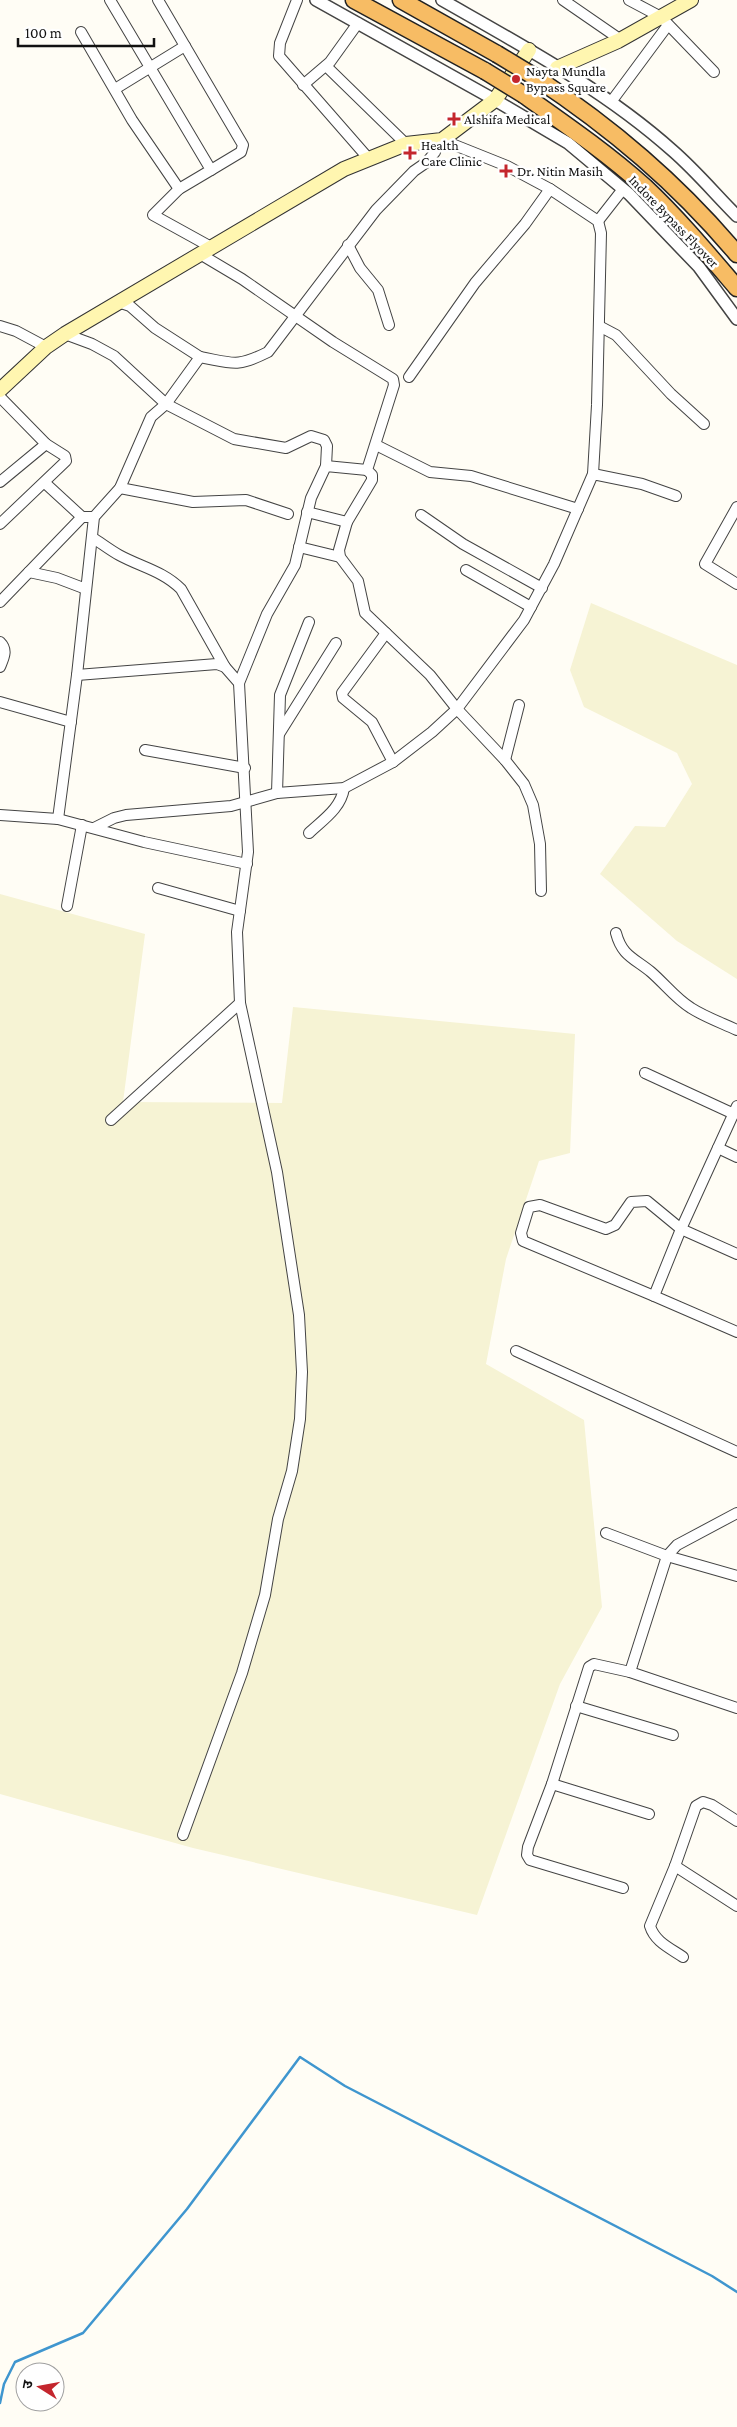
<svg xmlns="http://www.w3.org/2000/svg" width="737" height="2427" font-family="'Crimson Pro','Noto Sans Devanagari',serif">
<rect width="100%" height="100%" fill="#fffdf5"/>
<!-- farmland -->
<g fill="#f6f3d4">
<polygon points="591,603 737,665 737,979 677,941 600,874 635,826 665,827 692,784 677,753 584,707 570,670"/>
<polygon points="0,894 145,934 123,1102 282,1103 293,1007 575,1034 570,1153 539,1161 506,1259 486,1364 584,1420 602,1607 560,1684 477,1915 193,1848 0,1794"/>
</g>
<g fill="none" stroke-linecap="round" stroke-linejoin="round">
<!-- stream -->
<polyline stroke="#3f96cf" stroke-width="2.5" points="0,2403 4,2384 15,2362 83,2333 187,2209 300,2057 345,2086 712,2276 737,2292"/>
<!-- minor casing -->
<g stroke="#444" stroke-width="12">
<g id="minor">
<polyline points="110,0 211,170 179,189 153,215 211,247"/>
<polyline points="158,0 243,145 241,152 211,170"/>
<polyline points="297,0 280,43 279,56 369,159"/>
<polyline points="563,0 621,40"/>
<polyline points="629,0 661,17 714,72"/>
<polyline points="81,32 132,120 179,189"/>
<polyline points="326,66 406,144"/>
<polyline points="303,85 330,62 358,23"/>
<polyline points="115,89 185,46"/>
<polyline points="611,102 668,25"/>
<polyline points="442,140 507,166 550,189"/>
<polyline points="598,221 623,189"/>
<polyline points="348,245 360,268 378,290 389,325"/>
<polyline points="200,254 242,279 333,342 393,379 394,385 367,470 372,475 372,480 347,522 339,550 340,557 358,581 365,613 430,675 457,709 505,760 524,784 533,805 540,844 541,891"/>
<polyline points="118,302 130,306 155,328 200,357"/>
<polyline points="0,326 16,331 46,347"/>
<polyline points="599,326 616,335 671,394 704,424"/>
<polyline points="65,334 92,344 114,356 166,404 234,439 286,448 311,436 324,440 327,446 326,466"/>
<polyline points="409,377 475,283 525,224 550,189 598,221 601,233 597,405 593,474"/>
<polyline points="0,397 46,444 65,456 66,461 0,524"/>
<polyline points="376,445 430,472 471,476 578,509"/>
<polyline points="0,482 46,444"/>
<polyline points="45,483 82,517"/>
<polyline points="120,488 193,502 246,500 288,514"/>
<polyline points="737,507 705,564 737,584"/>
<polyline points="307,512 347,522"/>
<polyline points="421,515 463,544 542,588"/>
<path d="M 93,538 C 101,543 110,550 119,555 C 141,567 163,571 181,589 L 225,667"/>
<polyline points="299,547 340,557"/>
<polyline points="466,570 531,607"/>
<polyline points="29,572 57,578 86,589"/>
<polyline points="0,602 82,517 94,517"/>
<polyline points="386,633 342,693 343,698 372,722 393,762"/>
<path d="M 0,642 C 8,650 4,657 0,667"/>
<polyline points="77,675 217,664 225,667 239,683"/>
<polyline points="0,702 71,722"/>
<polyline points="279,734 336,643"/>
<polyline points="145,750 245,768"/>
<polyline points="505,760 519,705"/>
<polyline points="277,793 280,695 309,622"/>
<polyline points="0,815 58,819 144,842 247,864"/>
<path d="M 58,819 L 77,675 L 94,517 L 120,488 L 151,417 L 166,404 L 200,357 C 233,363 236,368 268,352 L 376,210 L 414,171 L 427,162 L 435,152 L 437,142"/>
<polyline points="94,828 114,818 126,815 231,806 277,793 344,788 393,762 432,732 457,709 524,620 554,564 593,474 642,484 676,496"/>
<path d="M 309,833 C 324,819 341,808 344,788"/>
<polyline points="158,888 240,911"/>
<polyline points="67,906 82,825"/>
<path d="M 616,933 C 622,956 634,958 651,972 C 665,984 676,999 691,1008 C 705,1017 722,1023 737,1030"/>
<polyline points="645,1073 734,1114"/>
<polyline points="737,1106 681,1229 654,1296 737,1332"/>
<polyline points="111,1120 240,1003 237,932 248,852 239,683 267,614 295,565 311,498 326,466 367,470"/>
<polyline points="718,1148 737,1157"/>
<polyline points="654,1296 523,1241 521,1233 529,1207 540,1205 606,1229 615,1225 631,1202 647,1201 681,1229 737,1254"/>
<polyline points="516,1351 737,1452"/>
<polyline points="606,1533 667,1556 737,1576"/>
<polyline points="630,1672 737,1708"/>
<polyline points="576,1706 673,1735"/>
<polyline points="552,1784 649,1814"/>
<polyline points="183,1835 242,1673 265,1595 278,1519 292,1471 300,1419 302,1372 299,1315 277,1172 240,1003"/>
<polyline points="675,1866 696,1806 703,1802 712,1805 737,1821"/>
<polyline points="623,1888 530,1860 527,1855 528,1847 552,1784 589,1667 594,1664 630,1672 667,1556 677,1545 737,1513"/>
<path d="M 683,1957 C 670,1948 655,1942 650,1926 L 675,1866 L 737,1906"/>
</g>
</g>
<!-- tertiary casing -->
<g stroke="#444" stroke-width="14">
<g id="tertiary">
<polyline points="316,0 495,100 568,143 629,194 699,267 737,319"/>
<path d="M 442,0 C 521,45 605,90 673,151 C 696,171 716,195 737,216"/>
</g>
</g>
<!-- secondary casing -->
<g stroke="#333" stroke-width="16">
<g id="secondary">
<polyline points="557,68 618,41 691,0"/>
<polyline points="0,390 46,347 65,334 344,169 406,144 442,140 495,100 529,50"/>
</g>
</g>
<!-- trunk casing -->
<g stroke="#222" stroke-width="19">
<g id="trunk">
<polyline points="354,0 485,71"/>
<polyline points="401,0 497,54"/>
<path d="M 535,77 C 612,128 677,183 737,254"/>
<path d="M 524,95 C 565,124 607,153 645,187 C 678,218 708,254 737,288"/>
</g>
</g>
<!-- minor -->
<use href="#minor" stroke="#fff" stroke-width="10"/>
<!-- tertiary -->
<use href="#tertiary" stroke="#fff" stroke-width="11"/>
<!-- secondary -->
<use href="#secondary" stroke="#fff6b0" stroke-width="14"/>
<!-- trunk -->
<use href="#trunk" stroke="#f7bc64" stroke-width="16"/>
<!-- trunk-bridge casing -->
<g stroke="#222" stroke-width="19" stroke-linecap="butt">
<g id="trunk-bridge">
<polyline points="497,54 535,77"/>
<polyline points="485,71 524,95"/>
</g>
</g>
<!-- trunk-bridge -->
<use href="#trunk-bridge" stroke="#f7bc64" stroke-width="16"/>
</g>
<!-- markers -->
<g fill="#c4262e" stroke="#fff" stroke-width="2">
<circle cx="516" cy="79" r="5"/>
<path d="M451.5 111.5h5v5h5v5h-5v5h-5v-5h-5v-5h5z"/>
<path d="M407.5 145.5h5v5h5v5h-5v5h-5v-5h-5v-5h5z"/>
<path d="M503.5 163.5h5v5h5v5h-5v5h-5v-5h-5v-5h5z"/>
</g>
<g text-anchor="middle" stroke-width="5" stroke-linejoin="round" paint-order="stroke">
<!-- poi labels -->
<g font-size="14" fill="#111" stroke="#fff" text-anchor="start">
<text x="526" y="76">Nayta Mundla<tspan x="526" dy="16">Bypass Square</tspan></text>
<text x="464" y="124">Alshifa Medical</text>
<text x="421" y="150">Health<tspan x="421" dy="16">Care Clinic</tspan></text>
<text x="517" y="176">Dr. Nitin Masih</text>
</g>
<!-- street labels -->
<g font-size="14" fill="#111" stroke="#fff">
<text transform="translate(674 221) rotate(46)" y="5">Indore Bypass Flyover</text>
</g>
</g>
<!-- north arrow -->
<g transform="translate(40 2387) rotate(281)"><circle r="24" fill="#ffffff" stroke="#a0a0a0"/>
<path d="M0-4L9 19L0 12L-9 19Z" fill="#c4262e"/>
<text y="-8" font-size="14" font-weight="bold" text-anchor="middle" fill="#111111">उ</text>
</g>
<!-- scale -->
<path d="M18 38v8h136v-8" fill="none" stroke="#111111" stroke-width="2.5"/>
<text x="25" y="38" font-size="15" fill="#111111" stroke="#ffffff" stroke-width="4" paint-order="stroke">100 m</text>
</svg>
